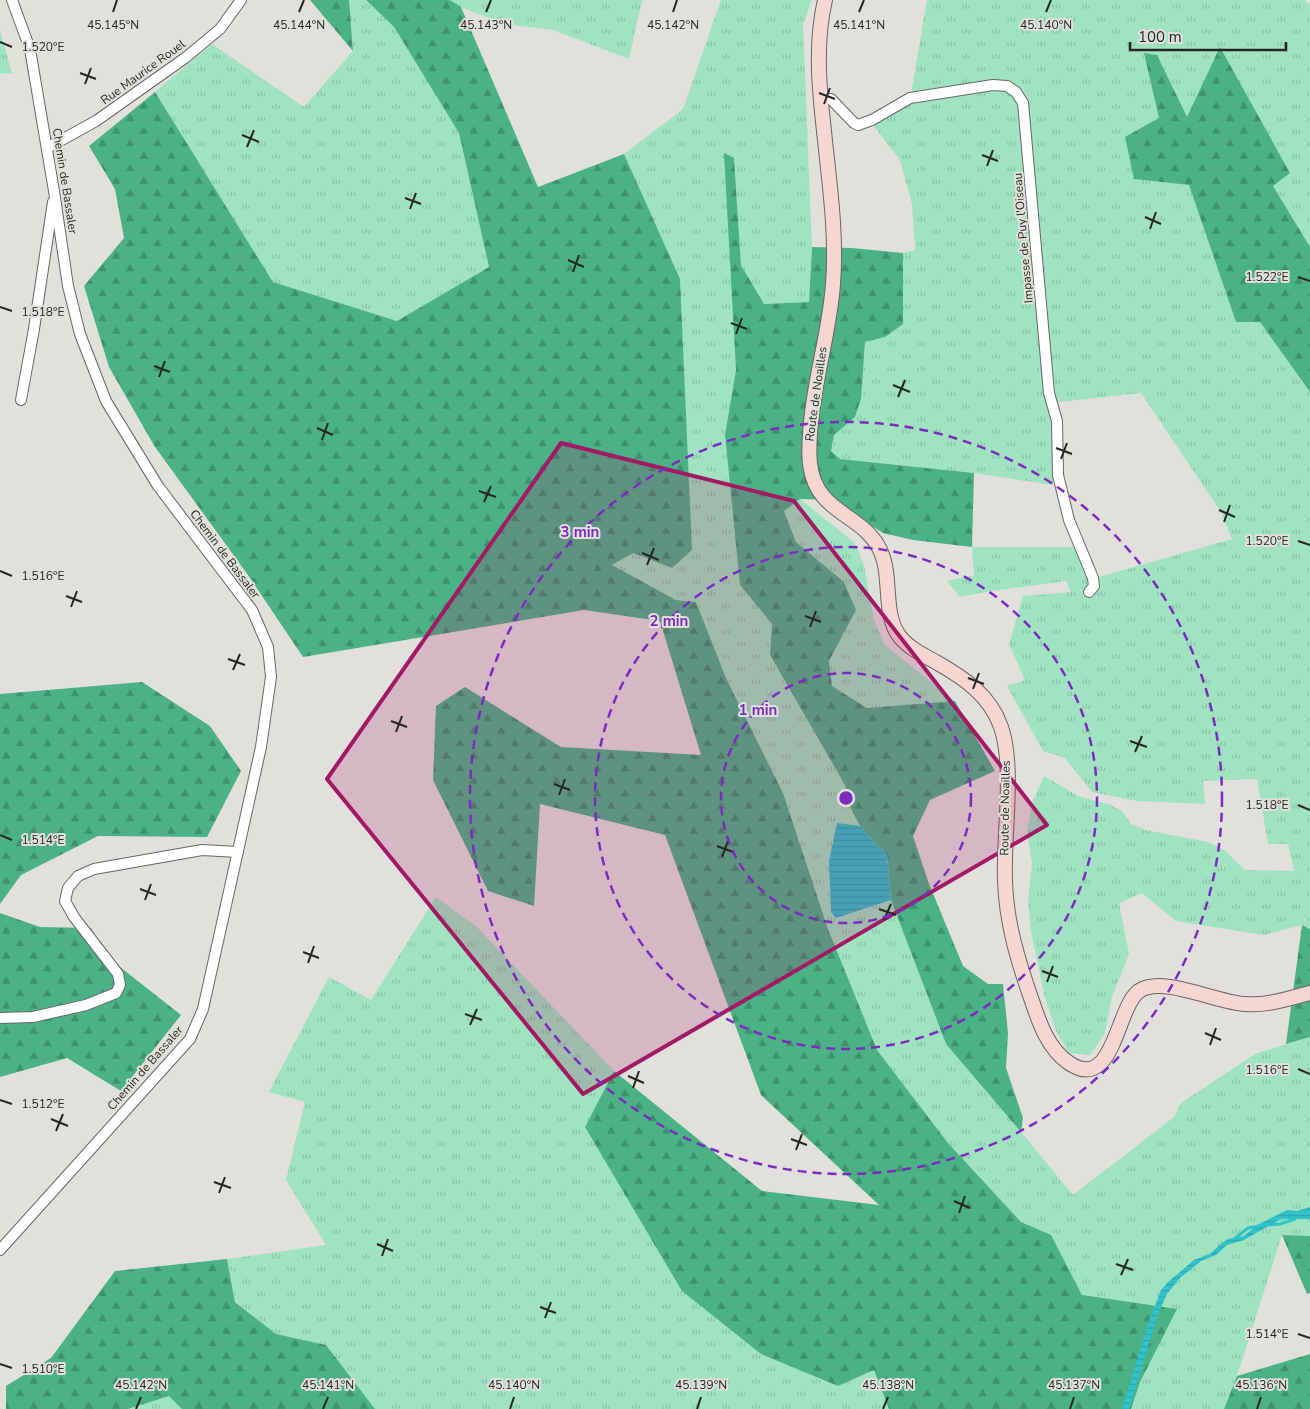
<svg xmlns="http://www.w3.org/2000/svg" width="1310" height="1409" font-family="'Nunito Sans',sans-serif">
<defs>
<pattern id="grass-tufts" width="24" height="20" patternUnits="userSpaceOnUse" patternTransform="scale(1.25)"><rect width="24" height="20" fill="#9fe3c1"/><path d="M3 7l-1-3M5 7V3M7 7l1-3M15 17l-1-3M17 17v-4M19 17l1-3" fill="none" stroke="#89c3a6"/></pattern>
<pattern id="forest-firs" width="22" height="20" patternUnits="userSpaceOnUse" patternTransform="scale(1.25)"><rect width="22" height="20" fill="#4bb286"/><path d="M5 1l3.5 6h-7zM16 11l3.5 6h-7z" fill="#3e916d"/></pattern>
<pattern id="water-rules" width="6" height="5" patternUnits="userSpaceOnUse" patternTransform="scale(1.25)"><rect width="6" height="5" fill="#30c3ca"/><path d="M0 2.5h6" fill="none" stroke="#2ba7ad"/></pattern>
</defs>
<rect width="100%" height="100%" fill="#e1e0dd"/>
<!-- grass -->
<g fill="url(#grass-tufts)">
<polygon points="349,0 366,0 394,27 459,133 489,267 397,321 273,282 155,92 212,44 304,107 353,51"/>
<polygon points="450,0 642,0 629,59 553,30 505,24 461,7"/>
<polygon points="721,0 812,0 803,24 812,247 809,302 764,304 741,265 734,158 736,370 725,436 740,585 772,624 770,655 845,785 851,809 860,826 837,824 836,918 891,900 946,1044 1021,1132 1073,1195 1174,1117 1181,1103 1255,1054 1310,1037 1310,1236 1282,1235 1237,1376 1224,1409 1030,1409 1082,1295 1051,1236 1021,1222 948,1143 877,1050 828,929 783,793 726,678 696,602 676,600 612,565 633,553 672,568 680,279 624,154 683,109"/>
<polygon points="927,0 1306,0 1310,7 1310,247 1273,186 1290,173 1220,48 1187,118 1157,55 1159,119 1134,179 1189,185 1236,322 1260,322 1310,392 1310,929 1302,925 1264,935 1176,921 1142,893 1119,903 1129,954 1112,997 1105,1033 1090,1055 1069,1053 1056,1031 1045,998 1031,932 1028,901 1032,864 1027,830 1033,800 1044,776 1078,796 1108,804 1122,811 1131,824 1146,830 1208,842 1223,849 1245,870 1294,871 1288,844 1268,844 1257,779 1203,781 1205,804 1137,801 1092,792 1065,758 1043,751 1007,686 1025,680 1009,644 1023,596 1071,592 1066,581 991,591 960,597 947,581 974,575 972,547 1086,547 1099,577 1232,539 1221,512 1141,393 1050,403 1053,485 974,473 840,459 831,451 834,434 855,417 861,399 865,342 885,337 903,324 903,253 915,250 912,204 900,160 867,117 911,94"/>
<polygon points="0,30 12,74 0,73"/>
<polygon points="800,499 855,543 864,565 874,620 885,645 955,701 867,708 832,686 829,661 856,610 844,582 796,542 784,511"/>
<polygon points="436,897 478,928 614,1071 585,1127 761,1354 838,1386 875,1370 889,1409 375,1409 326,1345 276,1334 235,1301 227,1259 326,1245 286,1180 305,1102 269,1092 329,977 371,1000"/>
<polygon points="169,1395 182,1409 128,1409"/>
</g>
<!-- forest -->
<g fill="url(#forest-firs)">
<polygon points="310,0 349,0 353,51"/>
<polygon points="366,0 450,0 461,7 538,187 624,154 680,279 692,550 672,568 633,553 612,565 676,600 696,602 726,678 783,793 828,929 877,1050 948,1143 1021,1222 1051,1235 1082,1295 1177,1309 1140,1382 1131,1409 889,1409 874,1370 838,1386 761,1354 682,1291 585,1127 614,1071 762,1191 879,1205 761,1095 665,835 540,804 534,906 488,891 433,780 436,706 465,687 561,747 701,755 660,621 584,610 303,657 248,575 155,447 109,367 84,286 124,238 115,189 89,146 155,92 273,282 397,321 489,267 459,133 394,27"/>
<polygon points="1220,47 1290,173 1273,186 1310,247 1310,392 1260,322 1236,322 1189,185 1134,179 1125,137 1159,118 1144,53 1157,55 1187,117"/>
<polygon points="724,153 734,158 741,265 764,304 809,302 812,247 852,248 903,253 903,324 885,337 865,342 861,399 855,417 834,435 831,451 840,459 974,473 972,547 913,540 883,533 832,500 800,499 784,511 796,542 844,582 856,610 829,661 832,686 867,708 955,701 995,771 930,800 913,836 929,884 963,966 988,984 1003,984 1008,1033 1006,1068 1023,1118 1021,1132 946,1044 891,900 887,855 860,826 851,809 845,785 770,655 772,624 740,585 725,435 736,370"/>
<polygon points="142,682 210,726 241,771 207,837 98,836 21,875 0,904 0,694"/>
<polygon points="0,913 40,927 91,928 106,956 181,1015 121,1091 67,1058 0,1077"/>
<polygon points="1302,925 1310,929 1310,1037 1286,1044"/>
<polygon points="1282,1235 1310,1236 1310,1293 1307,1294"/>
<polygon points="227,1259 235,1302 276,1334 326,1345 375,1409 182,1409 169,1396 128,1409 6,1409 6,1386 51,1358 115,1271"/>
<polygon points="1310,1354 1310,1409 1224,1409 1237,1376"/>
</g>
<!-- water -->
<g fill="url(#water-rules)">
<polygon points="837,823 860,826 887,855 891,900 836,918 831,912 829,861"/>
<polygon points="1310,1207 1310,1219 1281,1219 1244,1240 1227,1245 1216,1255 1201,1261 1180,1278 1167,1294 1158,1314 1129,1409 1122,1409 1148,1324 1161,1290 1168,1282 1194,1260 1210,1254 1222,1243 1228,1239 1244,1236 1257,1225 1287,1210 1297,1211"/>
</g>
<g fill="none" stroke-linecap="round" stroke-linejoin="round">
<!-- stream -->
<g stroke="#30c3ca" stroke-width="3">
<polyline points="1267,1225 1280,1224 1295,1219"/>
<polyline points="1234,1239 1248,1228 1259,1226"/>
</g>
<!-- street casing -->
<g stroke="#686664" stroke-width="12">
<g id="street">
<polyline points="821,99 831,99 854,123 858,125 872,120 910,98 993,85 1007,86 1016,92 1023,103 1049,393 1057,421 1058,475 1069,520 1093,578 1094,586 1089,592"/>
<polyline points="47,148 96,121 185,58 220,29 241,0"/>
<polyline points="21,400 34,329 53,202"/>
<polyline points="0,1018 33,1017 86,1005 116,993 120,985 118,974 74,917 65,901 68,888 78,876 94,869 202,850 238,852"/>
<polyline points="0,1250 190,1039 203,1009 261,747 271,677 268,647 252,610 158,486 106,401 80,334 68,286 54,191 30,49 12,0"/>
</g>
</g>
<!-- secondary casing -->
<g stroke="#686664" stroke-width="16">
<path id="secondary" d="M 825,0 C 815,43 819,87 824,131 C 829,181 837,233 833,284 C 830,327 817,370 812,413 C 810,430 808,447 810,464 C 816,513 858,512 878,546 C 894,573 881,613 900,637 C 909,648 923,655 936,662 C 964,678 990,695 1001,727 C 1015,768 1003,836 1005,880 C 1006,922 1018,961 1032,1001 C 1039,1022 1048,1049 1069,1063 C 1114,1093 1116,1008 1139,991 C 1163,975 1217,1003 1245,1004 C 1267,1006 1290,998 1310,993"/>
</g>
<!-- street -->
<use href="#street" stroke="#fff" stroke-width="10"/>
<!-- secondary -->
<use href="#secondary" stroke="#f6d6d3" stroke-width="14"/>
</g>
<!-- marked area -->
<path fill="#a31963" fill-opacity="0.2" stroke="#a31963" stroke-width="4" stroke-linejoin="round" d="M 561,443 L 794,501 L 1047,825 L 583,1094 L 327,779 Z"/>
<!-- ticks -->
<path fill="none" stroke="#272625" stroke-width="2" d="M 113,12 L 117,0M 299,12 L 304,0M 486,12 L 491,0M 673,12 L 677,0M 859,12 L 864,0M 1046,12 L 1051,0M 0,42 L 12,47M 80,73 L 96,79M 85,84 L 91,68M 819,93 L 835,99M 824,104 L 830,88M 242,135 L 259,142M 247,147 L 254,130M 982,155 L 998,161M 987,166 L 993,150M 405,198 L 421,204M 410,209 L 416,193M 1145,217 L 1161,224M 1150,229 L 1156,212M 568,260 L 584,267M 573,272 L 579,255M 1298,277 L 1310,281M 0,307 L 12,311M 731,323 L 747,329M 736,334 L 742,318M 154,366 L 170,372M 159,377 L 165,361M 893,385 L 910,392M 898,397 L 905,380M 317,428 L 333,435M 322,440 L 328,423M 1056,448 L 1072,454M 1061,459 L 1067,443M 479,491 L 496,497M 484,502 L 491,486M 1219,510 L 1235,517M 1224,522 L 1230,505M 1298,541 L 1310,545M 642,553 L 659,560M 647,565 L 654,548M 0,571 L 12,576M 66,596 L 82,602M 71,607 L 77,591M 805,616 L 821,622M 810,627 L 816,611M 228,659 L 245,665M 233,670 L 240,654M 968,678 L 984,684M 973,689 L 979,673M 391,721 L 407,727M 396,732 L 402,716M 1130,741 L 1147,747M 1135,752 L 1142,736M 554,784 L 570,790M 559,795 L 565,779M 1298,805 L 1310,810M 0,835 L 12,840M 717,846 L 733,852M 722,857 L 728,841M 140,889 L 156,895M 145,900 L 151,884M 879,909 L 896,915M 884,920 L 891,904M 303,952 L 319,958M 308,963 L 314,946M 1042,971 L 1058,977M 1047,982 L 1053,966M 465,1014 L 482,1020M 470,1025 L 477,1009M 1205,1033 L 1221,1040M 1210,1045 L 1216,1028M 1298,1069 L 1310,1074M 628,1076 L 644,1083M 633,1088 L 639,1071M 0,1100 L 12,1104M 51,1119 L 68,1126M 56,1131 L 63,1114M 791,1139 L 807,1145M 796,1150 L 802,1134M 214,1182 L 231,1188M 219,1193 L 225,1177M 954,1201 L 970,1208M 959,1213 L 965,1196M 377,1244 L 393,1251M 382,1256 L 388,1239M 1116,1264 L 1133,1270M 1121,1275 L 1128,1259M 540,1307 L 556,1313M 545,1318 L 551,1302M 1298,1334 L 1310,1338M 0,1364 L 12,1368M 136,1409 L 141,1397M 323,1409 L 328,1397M 510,1409 L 514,1397M 697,1409 L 701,1397M 883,1409 L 888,1397M 1070,1409 L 1074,1397M 1257,1409 L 1261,1397"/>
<!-- distance rings -->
<g fill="none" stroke="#7b2cbf" stroke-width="2.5" stroke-dasharray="9 6">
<circle cx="846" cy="798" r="125"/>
<circle cx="846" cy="798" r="251"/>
<circle cx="846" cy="798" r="376"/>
</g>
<g text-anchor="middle" stroke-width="4" stroke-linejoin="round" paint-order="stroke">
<!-- street labels -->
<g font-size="12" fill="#272625" stroke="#e1e0dd">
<text transform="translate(143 72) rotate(-36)" y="4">Rue Maurice Rouel</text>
<text transform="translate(65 181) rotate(81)" y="4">Chemin de Bassaler</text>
<text transform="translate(1023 238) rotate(-95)" y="4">Impasse de Puy l'Oiseau</text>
<text transform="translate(816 394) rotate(-82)" y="4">Route de Noailles</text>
<text transform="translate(225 554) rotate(53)" y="4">Chemin de Bassaler</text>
<text transform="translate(1005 808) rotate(-89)" y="4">Route de Noailles</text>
<text transform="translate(145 1068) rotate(-49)" y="4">Chemin de Bassaler</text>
</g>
</g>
<g font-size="12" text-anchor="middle" fill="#272625" stroke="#e1e0dd" stroke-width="4" stroke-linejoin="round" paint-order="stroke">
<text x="113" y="29">45.145°N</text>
<text x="673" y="29">45.142°N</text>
<text x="859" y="29">45.141°N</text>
<text x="1046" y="29">45.140°N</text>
<text x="299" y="29">45.144°N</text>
<text x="486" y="29">45.143°N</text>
<text x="43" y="51">1.520°E</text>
<text x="1267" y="281">1.522°E</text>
<text x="43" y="316">1.518°E</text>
<text x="1267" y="545">1.520°E</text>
<text x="43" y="580">1.516°E</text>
<text x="1267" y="809">1.518°E</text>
<text x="43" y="844">1.514°E</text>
<text x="1267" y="1074">1.516°E</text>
<text x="43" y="1108">1.512°E</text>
<text x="1267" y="1338">1.514°E</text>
<text x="43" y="1373">1.510°E</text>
<text x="141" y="1389">45.142°N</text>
<text x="328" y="1389">45.141°N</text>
<text x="514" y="1389">45.140°N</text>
<text x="701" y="1389">45.139°N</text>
<text x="888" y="1389">45.138°N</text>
<text x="1074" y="1389">45.137°N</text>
<text x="1261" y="1389">45.136°N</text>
</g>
<circle cx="846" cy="798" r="8" fill="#7b2cbf" stroke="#e1e0dd" stroke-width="2.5"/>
<g font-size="15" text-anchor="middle" font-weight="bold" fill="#7b2cbf" stroke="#e1e0dd" stroke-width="4" stroke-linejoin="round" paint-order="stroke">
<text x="580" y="537">3 min</text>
<text x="669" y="626">2 min</text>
<text x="758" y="715">1 min</text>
</g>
<!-- scale -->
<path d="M1130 42v8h156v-8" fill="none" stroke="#272625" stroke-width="2.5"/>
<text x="1138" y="42" font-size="15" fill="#272625" stroke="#e1e0dd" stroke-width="4" paint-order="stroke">100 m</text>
</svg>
